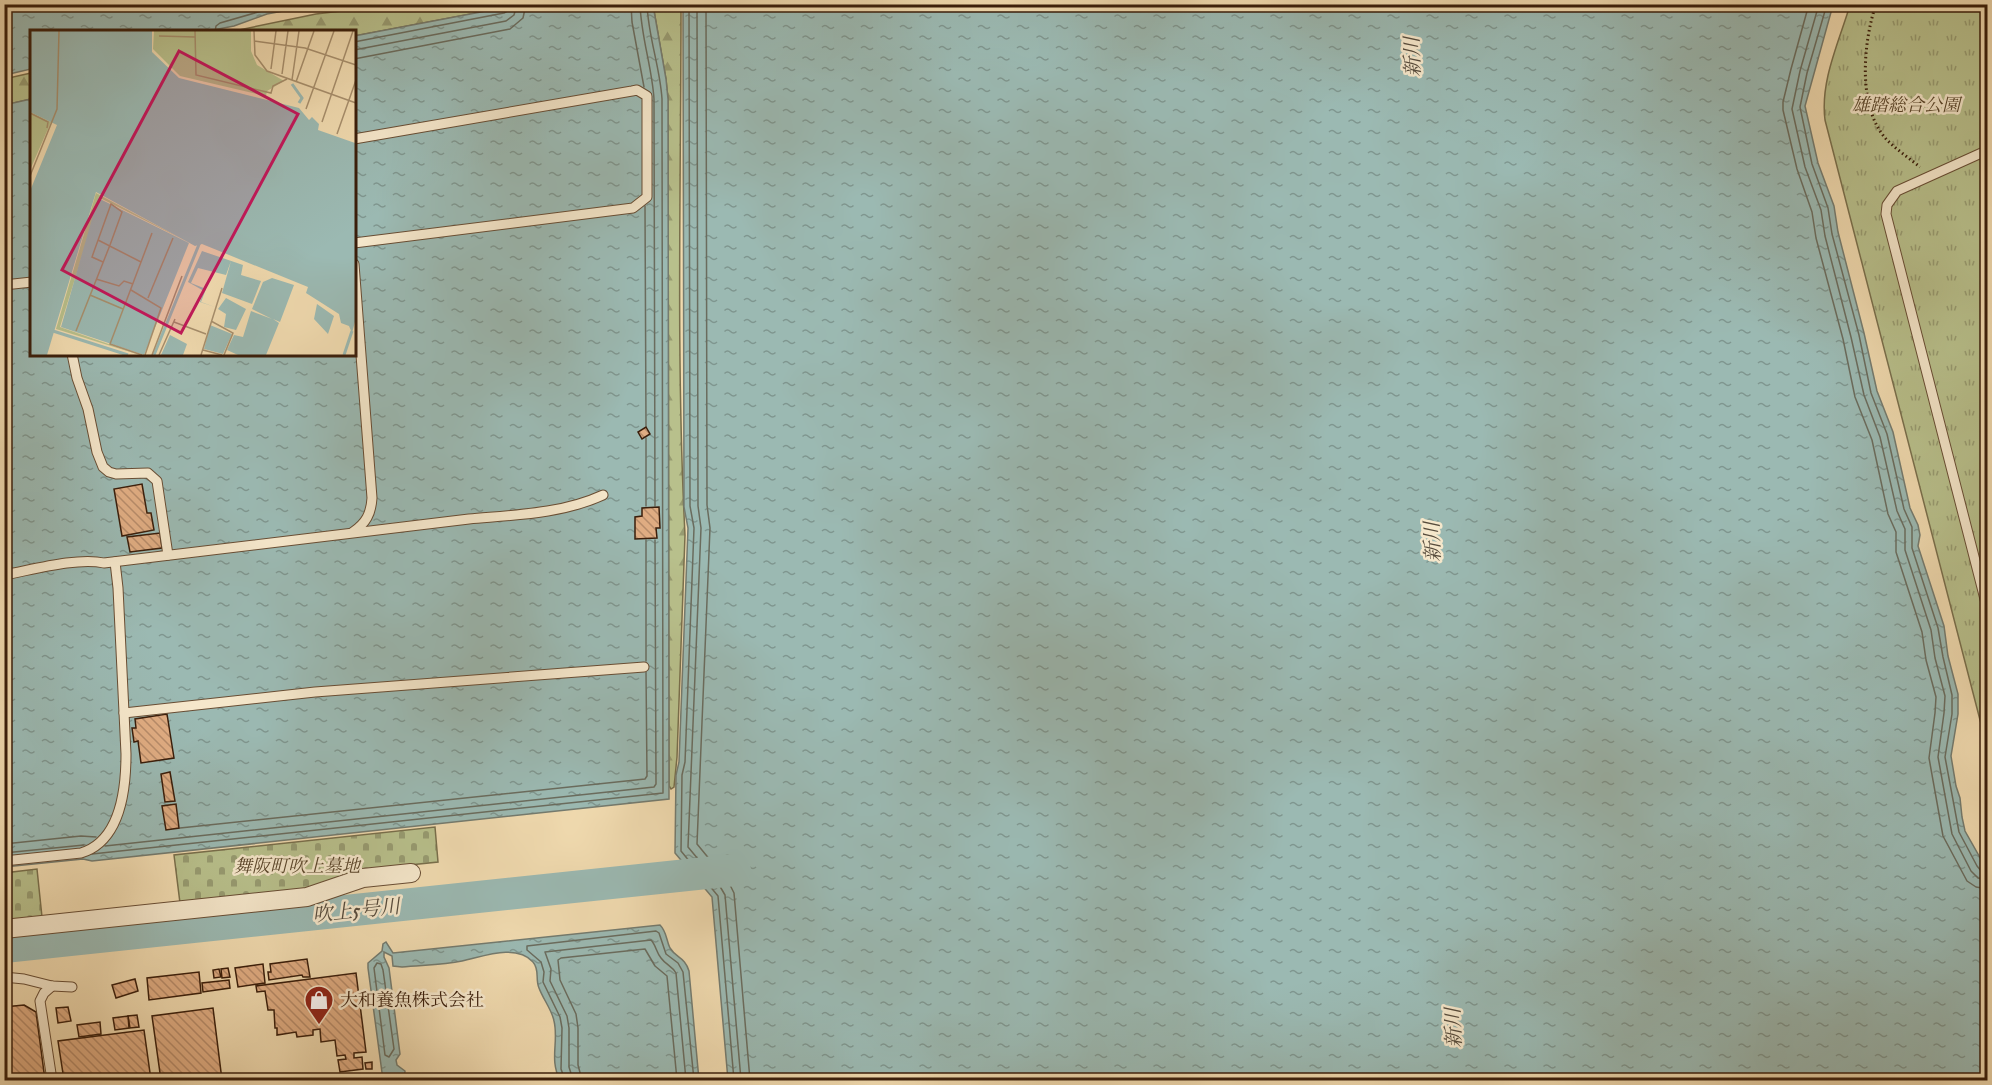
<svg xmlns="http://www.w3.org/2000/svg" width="1992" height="1085" font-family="'IM FELL DW Pica','Noto Serif JP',serif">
<defs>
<pattern id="forest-firs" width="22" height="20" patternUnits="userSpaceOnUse" patternTransform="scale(1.5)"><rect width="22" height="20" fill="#b8c08c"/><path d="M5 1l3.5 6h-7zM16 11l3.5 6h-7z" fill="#979b71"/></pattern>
<pattern id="cemetery-stones" width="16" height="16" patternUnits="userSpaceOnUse" patternTransform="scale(1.5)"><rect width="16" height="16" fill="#b8c08c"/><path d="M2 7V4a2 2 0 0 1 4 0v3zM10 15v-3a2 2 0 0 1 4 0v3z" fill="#979b71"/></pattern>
<pattern id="park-tufts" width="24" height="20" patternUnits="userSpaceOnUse" patternTransform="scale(1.5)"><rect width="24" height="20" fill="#b8c08c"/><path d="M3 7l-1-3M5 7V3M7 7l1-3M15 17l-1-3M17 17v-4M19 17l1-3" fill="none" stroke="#979b71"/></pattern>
<pattern id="water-ripples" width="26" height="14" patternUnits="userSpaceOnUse" patternTransform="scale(1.5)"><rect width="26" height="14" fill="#9bb9b2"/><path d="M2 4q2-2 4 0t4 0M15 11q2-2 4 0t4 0" fill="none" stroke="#7f968f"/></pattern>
<pattern id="building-back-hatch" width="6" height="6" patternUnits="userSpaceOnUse" patternTransform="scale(1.5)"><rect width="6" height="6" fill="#dfac82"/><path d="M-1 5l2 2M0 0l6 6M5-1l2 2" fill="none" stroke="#b68b69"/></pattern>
</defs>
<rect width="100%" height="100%" fill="#f0daaf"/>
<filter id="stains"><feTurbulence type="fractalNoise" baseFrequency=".00333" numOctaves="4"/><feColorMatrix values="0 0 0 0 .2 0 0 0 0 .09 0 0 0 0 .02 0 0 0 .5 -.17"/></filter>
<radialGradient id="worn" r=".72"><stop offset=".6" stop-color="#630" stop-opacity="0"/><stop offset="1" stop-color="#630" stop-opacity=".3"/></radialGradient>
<!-- forest -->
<g fill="url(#forest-firs)" stroke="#796f4c" stroke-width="1.5">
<polygon points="392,5 518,5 354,36 354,32 229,32 316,14"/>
<path d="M 653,5 L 681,5 C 681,181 676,359 685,535 L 677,757 L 674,787 L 671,789 L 669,786 L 668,99 L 666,79 Z"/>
<polygon points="31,73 31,99 5,105 4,79"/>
</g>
<!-- cemetery -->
<g fill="url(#cemetery-stones)" stroke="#796f4c" stroke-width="1.5">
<polygon points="435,827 438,862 361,870 305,889 180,903 174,855"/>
<polygon points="37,869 42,917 5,921 4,873"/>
</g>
<!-- park -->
<path fill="url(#park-tufts)" stroke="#796f4c" stroke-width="1.5" d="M 1850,5 L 1987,5 L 1987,747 L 1825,120 C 1820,81 1839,42 1850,5 Z"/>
<!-- water -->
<g fill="url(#water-ripples)" stroke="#747b6f" stroke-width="1.5">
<polygon points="4,5 5,4 315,5 267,14 234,26 208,31 32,32 31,69 5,75"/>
<polygon points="518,5 653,5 666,79 668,99 669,799 92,861 83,859 5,867 4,105 31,99 32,354 354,354 354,36"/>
<polygon points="683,5 1833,5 1805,106 1818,163 1834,206 1838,232 1864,333 1877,391 1893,432 1910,508 1918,525 1920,535 1918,546 1944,626 1948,656 1958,694 1958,714 1951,756 1956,786 1960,798 1962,817 1965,831 1987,870 1987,1080 728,1080 712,897 675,853 676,775 679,762 688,528 684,507"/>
<path d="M 660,925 C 667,932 666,940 670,948 C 676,958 685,957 689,971 L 699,1080 L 560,1080 C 549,1060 559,1041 554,1021 C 552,1010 543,999 539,988 C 535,979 540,970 533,962 C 516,943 482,957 462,961 C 443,965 422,965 402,967 L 393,966 L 392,956 L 384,952 L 384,957 L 389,968 L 400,1054 L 396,1060 L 397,1065 L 405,1071 L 404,1080 L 383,1080 L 368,968 L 368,963 L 382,951 L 383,944 L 386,942 L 393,953 Z"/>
</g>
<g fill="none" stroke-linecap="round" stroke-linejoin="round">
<!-- shore -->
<g stroke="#6a6c5e" stroke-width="1.5">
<polyline points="631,4 632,22 644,87"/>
<path d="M 640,4 C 641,37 652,67 654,99 L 655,506"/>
<polyline points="689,4 690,506 694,528 685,762 682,775 681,851 718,896 734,1080"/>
<polyline points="697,4 698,506 701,528 688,847 718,883 725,895 741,1080"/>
<polyline points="706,4 707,505 710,528 697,844 729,883 734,893 750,1080"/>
<polyline points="1809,4 1791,69 1783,102 1783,110 1797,169 1812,212 1816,238 1843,339 1855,397 1872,440 1888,514 1896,532 1896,552 1922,632 1926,660 1936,697 1935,713 1929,758 1943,836 1967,881 1976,887 1988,889"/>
<polyline points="1819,4 1800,71 1792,109 1805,167 1821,210 1825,236 1851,337 1864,395 1880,437 1897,511 1905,529 1905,550 1931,630 1935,658 1945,696 1944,713 1938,757 1952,834 1971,871 1978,878 1988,880"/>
<polyline points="1827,4 1807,73 1800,107 1812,164 1828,208 1832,234 1859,335 1871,393 1887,434 1904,509 1912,527 1912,548 1938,628 1943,657 1952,695 1952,714 1945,757 1959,832 1977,866 1982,872 1988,873"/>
<polyline points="215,32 216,26 220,23 286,4"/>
<polyline points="354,42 504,13 509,10 510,4"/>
<polyline points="354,50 506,21 514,15 517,4"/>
<polyline points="354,59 510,29 523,18 526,4"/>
<polyline points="645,206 646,426"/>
<polyline points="646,438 646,506"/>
<polyline points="646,540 646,661"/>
<polyline points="180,828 645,779 647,776 646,672"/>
<polyline points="4,844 81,836 96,837"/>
<polyline points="105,846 654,787 656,784 655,540"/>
<polyline points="4,853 84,845"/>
<path d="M 92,854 L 663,793 L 662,99 C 660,67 648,36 647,4"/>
<polygon points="377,963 381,964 383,970 394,1049 389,1057 385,1055 374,968"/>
<polyline points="565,1080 561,1069 562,1028 560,1017 543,982 544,972 541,962 527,950 527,946 656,931 659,933 666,954 678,963 683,972 694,1080"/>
<path d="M 573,1080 L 569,1067 L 569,1028 L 567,1016 L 550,981 L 551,969 L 545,952 L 651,940 C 656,945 656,952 661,958 C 666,965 672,966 676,973 L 686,1080"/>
<polyline points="582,1080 578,1065 578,1028 576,1014 560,980 558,960 561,958 645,949 655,966 667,976 677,1080"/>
</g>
<!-- river -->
<polyline stroke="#9bb9b2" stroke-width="32" points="4,947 735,870"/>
</g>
<!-- building -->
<g fill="url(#building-back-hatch)" stroke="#3a1e0b" stroke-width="1.5">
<polygon points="646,427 650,434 642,439 638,432"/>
<polygon points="142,484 147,513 151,513 154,530 122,536 114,489"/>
<polygon points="659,507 660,528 656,528 657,538 635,539 635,517 642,516 642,508"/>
<polygon points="160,533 162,548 130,552 127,537"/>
<polygon points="167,714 174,758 141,763 138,741 134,742 132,728 136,728 135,719"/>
<polygon points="170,772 175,801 165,802 161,774"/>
<polygon points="176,804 179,828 166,830 162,806"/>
<polygon points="307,959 310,977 303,977 302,975 269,980 268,972 271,972 270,964"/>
<polygon points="263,964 265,983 238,987 235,968"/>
<polygon points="228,968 230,977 222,978 221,969"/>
<polygon points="219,969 221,977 214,978 213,970"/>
<polygon points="199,972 201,993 149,1000 147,978"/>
<polygon points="356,973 366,1052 354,1053 354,1058 362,1057 363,1069 340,1072 338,1060 346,1059 345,1055 337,1056 335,1040 321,1042 320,1029 313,1030 313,1035 297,1037 296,1032 277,1035 277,1028 275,1028 274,1010 268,1010 265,991 257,992 256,986"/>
<polygon points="135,979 138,991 116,998 112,985"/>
<polygon points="229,980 230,988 203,992 202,983"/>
<polygon points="24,1005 36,1012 45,1080 4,1080 4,1007"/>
<polygon points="68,1007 71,1021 58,1023 56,1008"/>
<polygon points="213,1008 222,1080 161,1080 152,1016"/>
<polygon points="137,1015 139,1027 130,1028 128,1016"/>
<polygon points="128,1016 129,1028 115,1030 113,1018"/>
<polygon points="100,1022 101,1034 79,1037 77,1025"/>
<polygon points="144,1030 151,1080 64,1080 58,1041"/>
<polygon points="372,1062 372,1069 366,1069 365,1063"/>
</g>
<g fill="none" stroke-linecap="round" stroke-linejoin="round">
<!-- lane casing -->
<g stroke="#684d34" stroke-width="11">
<g id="lane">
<polyline points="354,139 632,91 637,90 647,96 647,197 633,208 354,243"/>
<polyline points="1988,150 1897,191 1887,205 1886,214 1988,611"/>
<polyline points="4,285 32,282"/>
<polyline points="72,354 77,378 88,409 97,452 103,467 109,472 116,474 148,473 157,481 168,555"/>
<path d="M 353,532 C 366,523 371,514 372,498 L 354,264"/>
<path d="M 4,575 C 32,570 77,557 104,563 L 469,519 C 513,515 562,514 603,495"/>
<polyline points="124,713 315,692 644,667"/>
<path d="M 4,861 L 81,853 C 121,841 126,789 126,754 L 118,588 L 115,562"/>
<polyline points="4,977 24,979 52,986 72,987"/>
<polyline points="52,986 44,993 40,1001 52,1080"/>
</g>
</g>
<!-- street casing -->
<g stroke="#684d34" stroke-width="20">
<polyline id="street" points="4,929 307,897 363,878 411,873"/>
</g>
<!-- path -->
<path stroke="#3a1e0b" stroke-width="3" stroke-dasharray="1.5 3" stroke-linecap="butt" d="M 1876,4 C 1863,43 1857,108 1887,140 C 1897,150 1909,158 1920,167"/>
<!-- lane -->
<use href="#lane" stroke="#f5e7cb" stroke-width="9"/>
<!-- street -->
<use href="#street" stroke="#f5e7cb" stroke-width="18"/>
</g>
<!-- icons -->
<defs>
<g id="shop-pin" transform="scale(1.5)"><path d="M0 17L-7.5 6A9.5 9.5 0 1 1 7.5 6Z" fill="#8f2418" stroke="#f5e7cb"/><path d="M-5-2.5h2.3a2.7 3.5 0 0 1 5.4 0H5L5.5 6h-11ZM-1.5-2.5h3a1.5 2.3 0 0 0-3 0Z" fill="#fff"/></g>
</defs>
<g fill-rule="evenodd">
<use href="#shop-pin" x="319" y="1000"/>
</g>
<g text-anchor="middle" stroke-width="5" stroke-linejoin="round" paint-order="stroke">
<!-- park labels -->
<g font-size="18" font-style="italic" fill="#5a462b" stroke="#f5e7cb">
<text x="1906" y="111">雄踏総合公園</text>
<text x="297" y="872">舞阪町吹上墓地</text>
</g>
<!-- poi labels -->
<g font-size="18" fill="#3a1e0b" stroke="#f5e7cb" text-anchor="start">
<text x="340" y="1006">大和養魚株式会社</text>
</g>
<!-- water labels -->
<g font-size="20" font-style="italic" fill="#574c3d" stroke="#f5e7cb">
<text transform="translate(1412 57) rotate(-92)" y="7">新川</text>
<text transform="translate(1432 542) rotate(-92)" y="7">新川</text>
<text transform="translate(356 910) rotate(-6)" y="7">吹上5号川</text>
<text transform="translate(1453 1028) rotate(-92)" y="7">新川</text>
</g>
</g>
<!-- overview -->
<g transform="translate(30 30)">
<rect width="326" height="326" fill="#f0daaf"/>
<path d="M 66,163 L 158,212 L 70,168 L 30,297 L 110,325 L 26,299 Z" fill="#b8c08c"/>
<path d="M 124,1 L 221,1 L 221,21 L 227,35 L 254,51 L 237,61 L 236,66 L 150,46 L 123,19 ZM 0,82 L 21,92 L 0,140 Z" fill="#b8c08c"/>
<path d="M 0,1 L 122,1 L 122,22 L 149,48 L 269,78 L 279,90 L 282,87 L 289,94 L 288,100 L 325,113 L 326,288 L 322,303 L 319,296 L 311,293 L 309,284 L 276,263 L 278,257 L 172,214 L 165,216 L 66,162 L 17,325 L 0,325 L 0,161 L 27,95 L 0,82 ZM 68,168 L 159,213 L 114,325 L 31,297 ZM 172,221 L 213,235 L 211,245 L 231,251 L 222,274 L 192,263 L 201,231 L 196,245 L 168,238 L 161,253 L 176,259 L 171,272 L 185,277 L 170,272 L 174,261 L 158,252 ZM 242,248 L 264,255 L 250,292 L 243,289 L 249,293 L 236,325 L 208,325 L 197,320 L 204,305 L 213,307 L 221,281 L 242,289 L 222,279 L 233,252 ZM 196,268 L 216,279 L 206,300 L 194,297 L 196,284 L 188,279 ZM 287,274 L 304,286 L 298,304 L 284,289 ZM 180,295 L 202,304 L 193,324 L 174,319 ZM 140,305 L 157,314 L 153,325 L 131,325 Z" fill="#9bb9b2"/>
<path fill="none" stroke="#9bb9b2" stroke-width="3" d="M 262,54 L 272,68 L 269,73M 23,301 L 98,325M 124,325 L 170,212M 314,325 L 322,301"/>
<path fill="none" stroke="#a78f6d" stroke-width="1.5" d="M 165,1 L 166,45 L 241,63 L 243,56 L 257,49M 224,1 L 225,25 L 237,41 L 326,73M 129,6 L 165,7M 224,11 L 275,18 L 326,35M 241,39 L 246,1M 252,44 L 258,1M 262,50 L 269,1M 266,52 L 284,1M 276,79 L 304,1M 0,83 L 18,92 L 17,98M 292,92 L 323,1M 307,104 L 326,50M 0,146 L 27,79 L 29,1M 68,210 L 111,232M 66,249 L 89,256 L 94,251 L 103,254M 101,260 L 131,278 L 115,325M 60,265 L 93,279M 118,268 L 143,208M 181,291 L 203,303 L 194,325M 144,292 L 176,304M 46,301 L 80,215 L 92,182 L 81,174 L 62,227 L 73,232M 173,320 L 192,325M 112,325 L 80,314 L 122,203M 122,325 L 152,246M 129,325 L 145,289M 171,325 L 192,258"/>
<path fill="#c2185b" fill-opacity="0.15" stroke="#c2185b" stroke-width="3" d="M 149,21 L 268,84 L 151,303 L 32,240 Z"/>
<rect width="326" height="326" fill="none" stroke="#3a1e0b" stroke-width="3"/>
</g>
<!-- margin -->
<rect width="1992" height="1085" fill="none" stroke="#f0daaf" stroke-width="24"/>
<rect x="6" y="6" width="1980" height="1073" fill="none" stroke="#3a1e0b" stroke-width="3"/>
<rect x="12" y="12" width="1968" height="1061" fill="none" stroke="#3a1e0b" stroke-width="1.5"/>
<rect width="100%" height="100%" filter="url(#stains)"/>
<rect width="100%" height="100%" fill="url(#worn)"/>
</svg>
